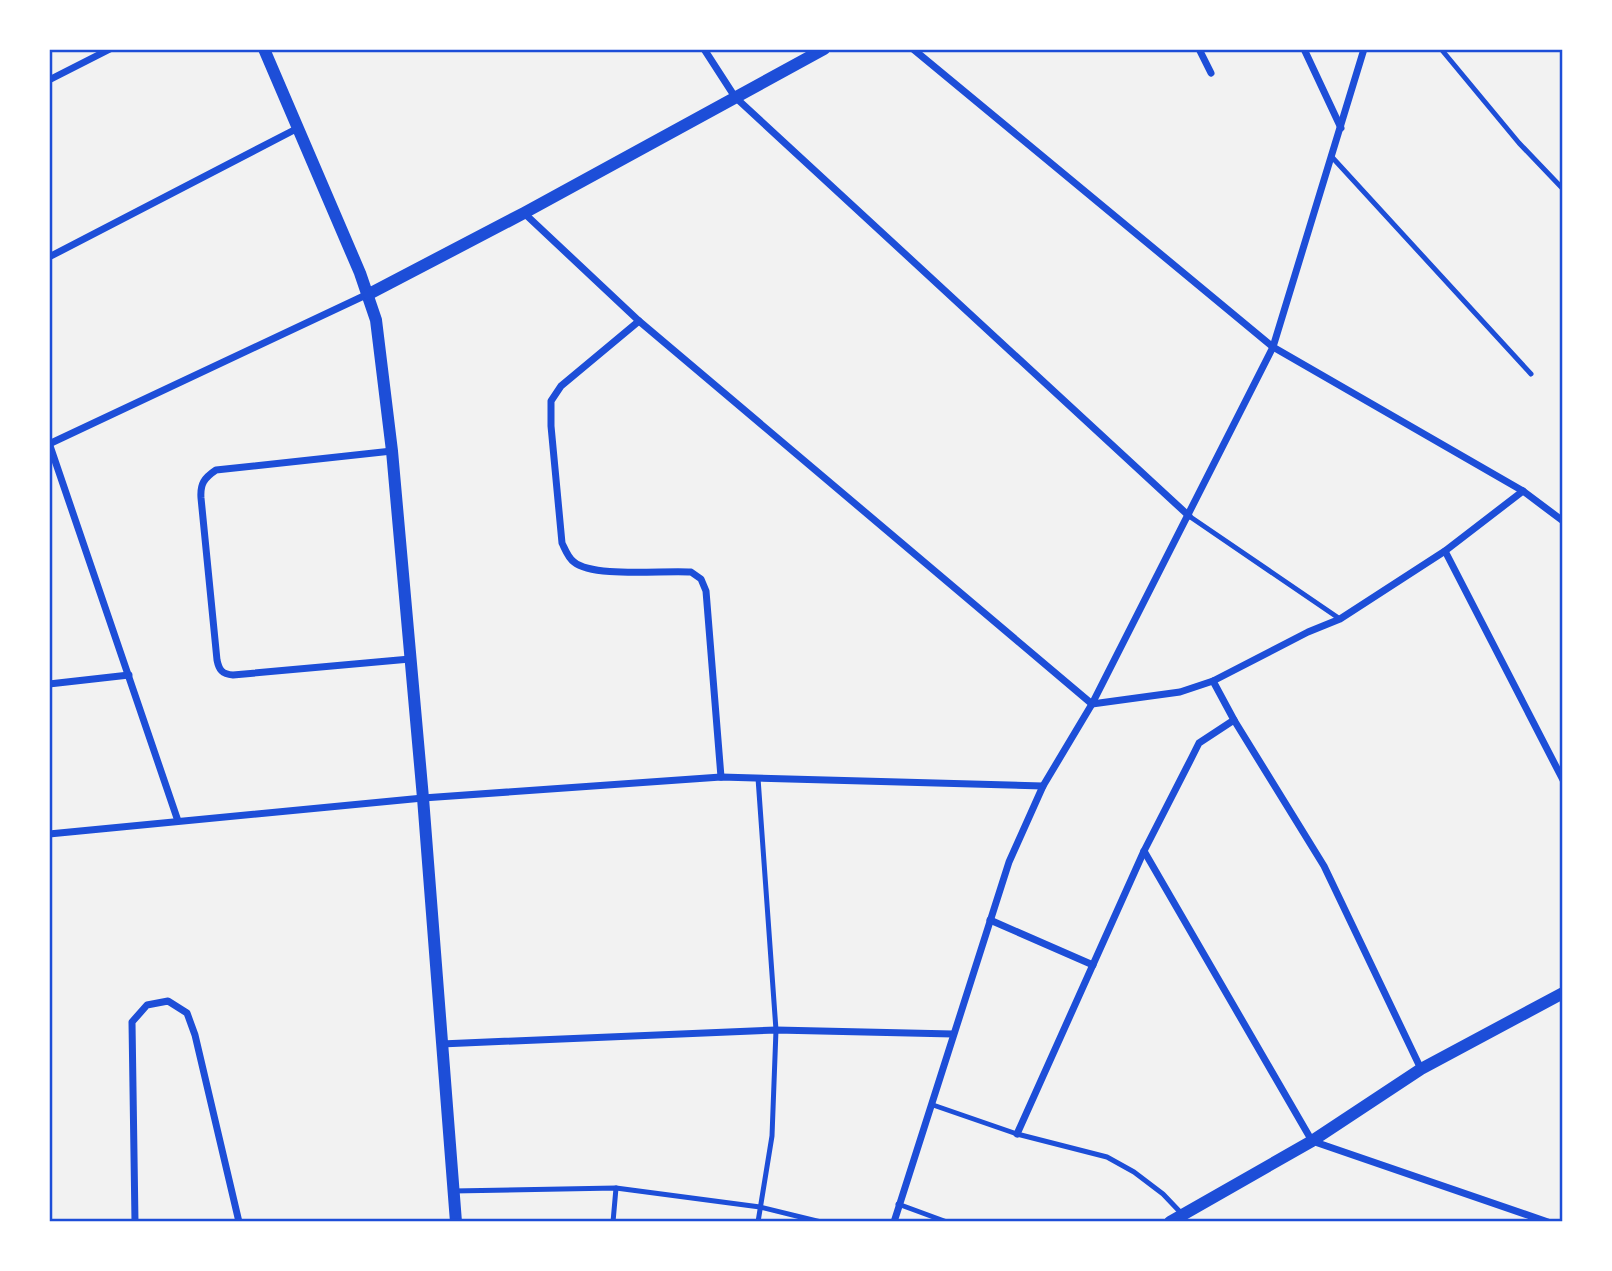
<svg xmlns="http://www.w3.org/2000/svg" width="1612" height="1271" font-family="Roboto,sans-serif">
<rect width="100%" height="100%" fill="#f2f2f2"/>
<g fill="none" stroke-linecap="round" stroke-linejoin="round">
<!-- service -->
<g stroke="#1d4ed8" stroke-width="5">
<polyline points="1441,49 1519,143 1563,189"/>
<polyline points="1331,156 1531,374"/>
<polyline points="1189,516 1340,619"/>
<polyline points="933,1105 1017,1134 1107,1157 1134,1172 1163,1194 1183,1215"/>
<polyline points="453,1191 616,1188 760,1207 821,1222"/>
<polyline points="898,1204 947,1222"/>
<polyline points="613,1222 616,1188"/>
<polyline points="758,1222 772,1136 776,1030 758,778"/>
</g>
<!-- minor -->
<g stroke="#1d4ed8" stroke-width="7">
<polyline points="704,49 735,97 1189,516"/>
<polyline points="913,49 1273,347 1523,491 1563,521"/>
<polyline points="1199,49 1211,73"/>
<polyline points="1304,49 1341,128"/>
<polyline points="49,80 110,49"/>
<polyline points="524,213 639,321 1092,704 1180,692 1213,681 1308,632 1340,619 1445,551 1523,491"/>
<polyline points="49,257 298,128"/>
<path d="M 639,321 L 561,386 L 551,401 L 551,426 L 562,543 C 565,549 568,558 574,562 C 593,578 663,570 691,572 L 701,579 L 706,591 L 721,777"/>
<polyline points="49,443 178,821"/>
<polyline points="49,444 368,294"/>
<path d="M 392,451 L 216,470 C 204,478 200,484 201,498 L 217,660 C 219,670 222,674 233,675 L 410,659"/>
<polyline points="1445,551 1563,780"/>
<polyline points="1213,681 1234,720 1324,866 1421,1069"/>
<polyline points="49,684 129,675"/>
<polyline points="49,834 423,798 721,777 1043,786"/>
<polyline points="1144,851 1312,1141 1548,1222"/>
<polyline points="990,920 1093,965"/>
<polyline points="441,1044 776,1030 953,1034"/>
<polyline points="1017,1134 1144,851 1191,759 1199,743 1234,720"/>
<polyline points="135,1222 132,1022 147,1005 168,1001 187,1013 195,1035 239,1222"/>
<polyline points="894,1222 1009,862 1043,786 1092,704 1273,347 1364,49"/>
</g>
<!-- tertiary -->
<g stroke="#1d4ed8" stroke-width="12">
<polyline points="264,49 360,273 376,320 392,451 423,798 456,1222"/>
<polyline points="369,294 524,213 824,49"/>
<polyline points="1170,1222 1312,1141 1421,1069 1563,993"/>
</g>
</g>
<!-- border -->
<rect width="1612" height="1271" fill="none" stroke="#ffffff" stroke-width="102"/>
<rect x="51" y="51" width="1510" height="1169" fill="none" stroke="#1d4ed8" stroke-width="2.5"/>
</svg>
